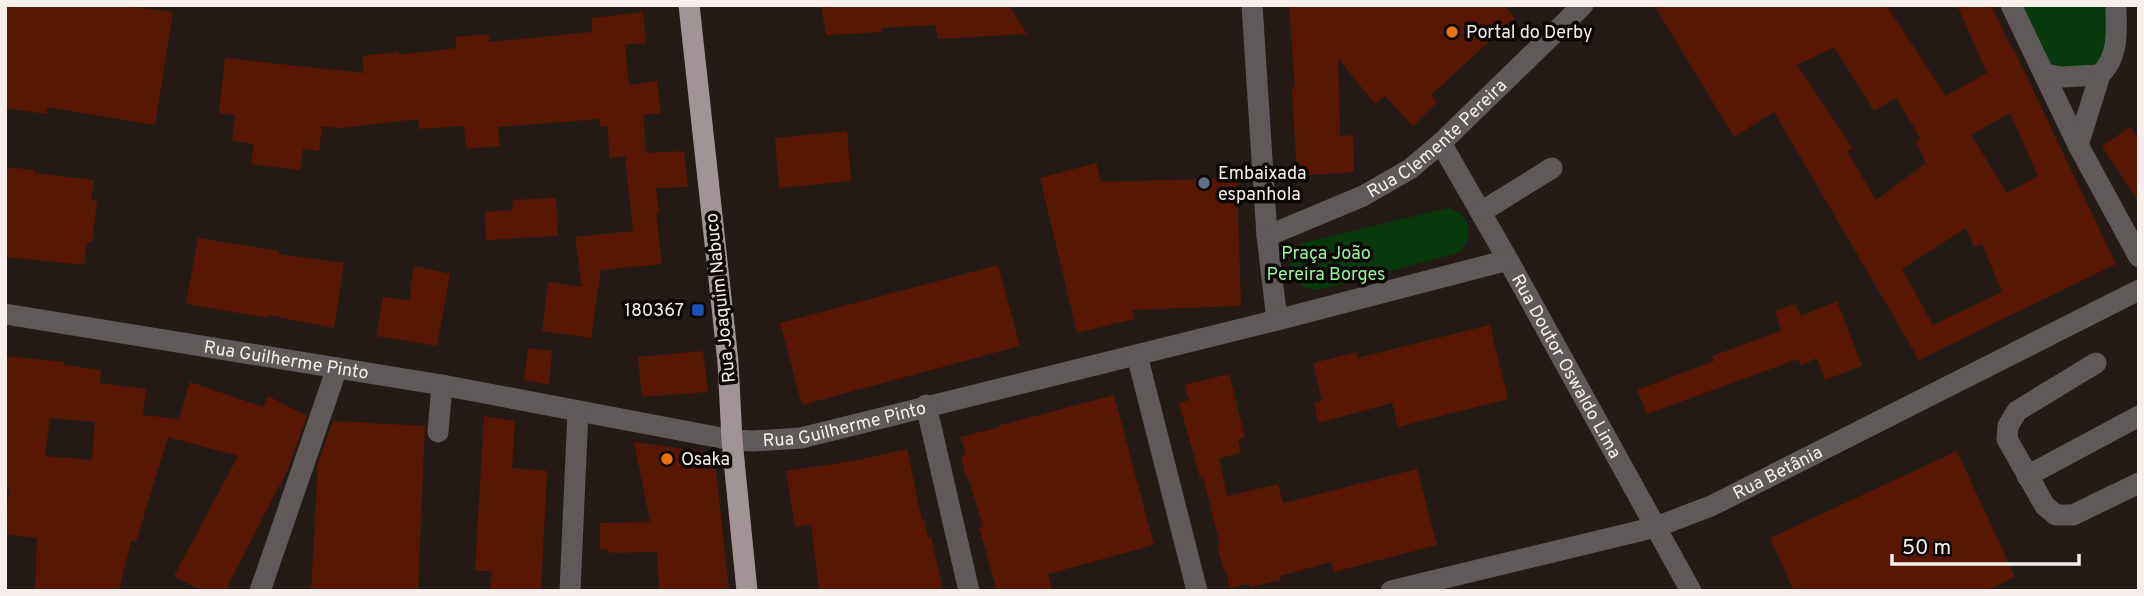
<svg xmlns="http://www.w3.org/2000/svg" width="2144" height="596" font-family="Overpass,sans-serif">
<rect width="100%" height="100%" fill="#251b16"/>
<!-- green -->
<g fill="#07390c">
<polygon points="2019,5 2106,5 2106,62 2094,63 2084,71 2051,68"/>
<path d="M 1448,208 C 1471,213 1476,239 1458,253 L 1318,290 C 1289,289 1280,260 1303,243 Z"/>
</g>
<!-- building -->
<g fill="#581703" fill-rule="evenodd">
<polygon points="5,5 117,5 173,12 155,125 47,107 46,114 5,108"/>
<polygon points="821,5 1009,5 1027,34 938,39 935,25 881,28 881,32 826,35"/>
<polygon points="1289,5 1504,5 1515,18 1431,95 1437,102 1413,126 1385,96 1375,104 1338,58 1340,136 1353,135 1354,172 1297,176 1292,89 1295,88"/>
<path d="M 1654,5 L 1886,5 L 1946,96 L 1987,73 L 1957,5 L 1991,5 L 2012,49 L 2013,48 L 2116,264 L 1919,360 L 1774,112 L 1734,137 ZM 1834,47 L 1874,111 L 1896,98 L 1921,139 L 1916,142 L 1926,163 L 1876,200 L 1847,151 L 1853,149 L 1797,65 ZM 2010,113 L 2038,176 L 2007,193 L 1971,135 ZM 1966,228 L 1974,247 L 1982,244 L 2002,292 L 1933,325 L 1902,269 Z"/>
<polygon points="643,12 646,43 625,45 629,85 657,81 661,113 644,115 645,153 684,151 688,187 656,188 659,213 656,213 662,264 601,270 591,338 542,331 548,282 582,287 575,237 633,231 625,156 609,158 608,126 600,127 599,119 498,127 500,146 466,149 464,126 419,129 418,119 340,128 322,126 319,151 303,149 300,170 251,164 254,144 232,141 235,115 219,113 225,58 364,73 362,56 399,52 399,55 456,48 455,37 489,34 490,42 592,32 592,18"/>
<polygon points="2130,127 2139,140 2139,202 2102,146"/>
<polygon points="847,131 851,181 779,188 775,138"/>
<polygon points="1096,163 1101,182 1237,178 1241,306 1132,310 1134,319 1077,333 1040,178"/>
<polygon points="5,167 35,170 34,173 94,180 91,200 97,201 92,242 87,242 84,265 5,257"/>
<polygon points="556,198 558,236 486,240 485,212 512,210 513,200"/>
<polygon points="198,238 279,251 278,254 344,263 334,328 268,315 268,318 186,304"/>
<polygon points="998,265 1020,346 802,405 780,323"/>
<polygon points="414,266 450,274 437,346 376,336 383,297 409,300"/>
<polygon points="1837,301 1862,366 1825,380 1817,358 1801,365 1798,359 1647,414 1637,390 1714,361 1712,356 1781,331 1775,311 1795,304 1801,316"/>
<polygon points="1490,325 1508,399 1398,427 1392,403 1318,423 1314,403 1322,401 1313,363 1357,352 1358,358"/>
<polygon points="528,348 552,351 549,385 524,380"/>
<polygon points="703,351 708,392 642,397 638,357"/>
<path d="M 5,356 L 64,362 L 64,365 L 101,370 L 100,383 L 146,389 L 143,415 L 179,419 L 190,382 L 263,407 L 268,396 L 307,416 L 287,471 L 225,591 L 202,591 L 174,576 L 238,456 L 168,437 L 136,542 L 131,541 L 119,591 L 35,591 L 37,538 L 5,534 L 9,488 L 5,488 ZM 50,418 L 95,422 L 92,460 L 45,456 Z"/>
<polygon points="1229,374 1245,438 1238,439 1241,453 1219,458 1227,496 1278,484 1283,503 1417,469 1437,545 1334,572 1331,562 1280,576 1281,580 1249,587 1249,583 1230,588 1226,571 1224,572 1217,546 1220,545 1203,477 1200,477 1179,403 1189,400 1184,385"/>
<polygon points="1114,395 1154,545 1048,574 1052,591 997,591 979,527 983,527 968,477 966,478 961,457 966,455 960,437 997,428 997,426"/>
<polygon points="484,416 515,421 512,468 547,471 541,591 490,591 492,571 475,571"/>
<polygon points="333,421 425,426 418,591 311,591 318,463"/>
<polygon points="634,442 714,453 729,591 659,591 657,552 612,553 606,549 600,549 600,523 650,522"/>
<polygon points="907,449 922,520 924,520 928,538 931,537 943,591 819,591 811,525 795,527 786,471 853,461"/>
<polygon points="1957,451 2015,577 1986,591 1794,591 1770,538"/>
</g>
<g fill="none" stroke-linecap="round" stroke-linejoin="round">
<!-- minor -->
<g stroke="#5f595a" stroke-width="21">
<polyline points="1252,5 1267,236 1277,320"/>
<polyline points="2011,5 2078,145 2139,257"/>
<polyline points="2044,74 2062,77 2100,75"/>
<path id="s1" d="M 1441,143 L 1508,260 L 1691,591"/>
<path d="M 2078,145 L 2100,75 C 2120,55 2116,31 2116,5"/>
<polyline points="1481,212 1552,168"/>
<path id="s2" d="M 1267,236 L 1363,196 L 1410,169 L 1441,143 L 1583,5"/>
<path id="s3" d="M 5,314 L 442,385 L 732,440 L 753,441 L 801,438 L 1277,320 L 1508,260"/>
<polyline points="1137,355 1197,591"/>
<polyline points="2096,363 2017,411 2008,426 2007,439 2045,506 2056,515 2073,515 2139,483"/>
<polyline points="926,405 969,591"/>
<polyline points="438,432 442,385"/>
<polyline points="2027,476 2139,416"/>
<polyline points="260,591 337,368"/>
<polyline points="570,591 578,411"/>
<path id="s4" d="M 1391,591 L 1656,527 L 1711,506 L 2139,290"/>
</g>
<!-- major -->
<polyline stroke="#a19497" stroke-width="21" points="689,5 728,362 732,440 747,591"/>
</g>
<!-- markers -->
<g fill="#e8710a" stroke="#0b0705" stroke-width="2.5">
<circle cx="1452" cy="32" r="7"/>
<circle cx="667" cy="459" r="7"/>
</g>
<circle fill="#5c6f8a" stroke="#0b0705" stroke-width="2.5" cx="1204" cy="183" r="7"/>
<rect fill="#1a4fb4" stroke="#0b0705" stroke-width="2.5" x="691" y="303" width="14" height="14" rx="3.5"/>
<g text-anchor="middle" stroke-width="7" stroke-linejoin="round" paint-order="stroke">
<!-- poi labels -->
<g font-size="18" fill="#f6efec" stroke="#0b0705" text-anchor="start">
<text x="1466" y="38">Portal do Derby</text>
<text x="1218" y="179">Embaixada<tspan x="1218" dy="21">espanhola</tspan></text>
<text x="684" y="316" text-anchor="end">180367</text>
<text x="681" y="465">Osaka</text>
</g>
<!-- street labels -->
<g font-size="18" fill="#f6efec" stroke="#0b0705">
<text dy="6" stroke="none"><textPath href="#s2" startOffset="198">Rua Clemente Pereira</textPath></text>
<text transform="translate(720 298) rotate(-96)" y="6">Rua Joaquim Nabuco</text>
<text dy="6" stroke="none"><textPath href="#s3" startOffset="285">Rua Guilherme Pinto</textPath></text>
<text dy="6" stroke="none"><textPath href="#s1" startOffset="256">Rua Doutor Oswaldo Lima</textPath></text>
<text dy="6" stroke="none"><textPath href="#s3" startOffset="852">Rua Guilherme Pinto</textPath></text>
<text dy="6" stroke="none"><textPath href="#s4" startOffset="406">Rua Betânia</textPath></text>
</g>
<!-- park labels -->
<g font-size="18" fill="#98f698" stroke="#0b0705">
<text x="1326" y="259">Praça João<tspan x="1326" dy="21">Pereira Borges</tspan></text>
</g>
</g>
<!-- border -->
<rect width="2144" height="596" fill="none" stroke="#f6efec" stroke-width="14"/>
<!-- scale -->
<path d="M1892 554v10h187v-10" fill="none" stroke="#f6efec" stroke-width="3.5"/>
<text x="1902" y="554" font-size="21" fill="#f6efec" stroke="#0b0705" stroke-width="5" paint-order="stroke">50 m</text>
</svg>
